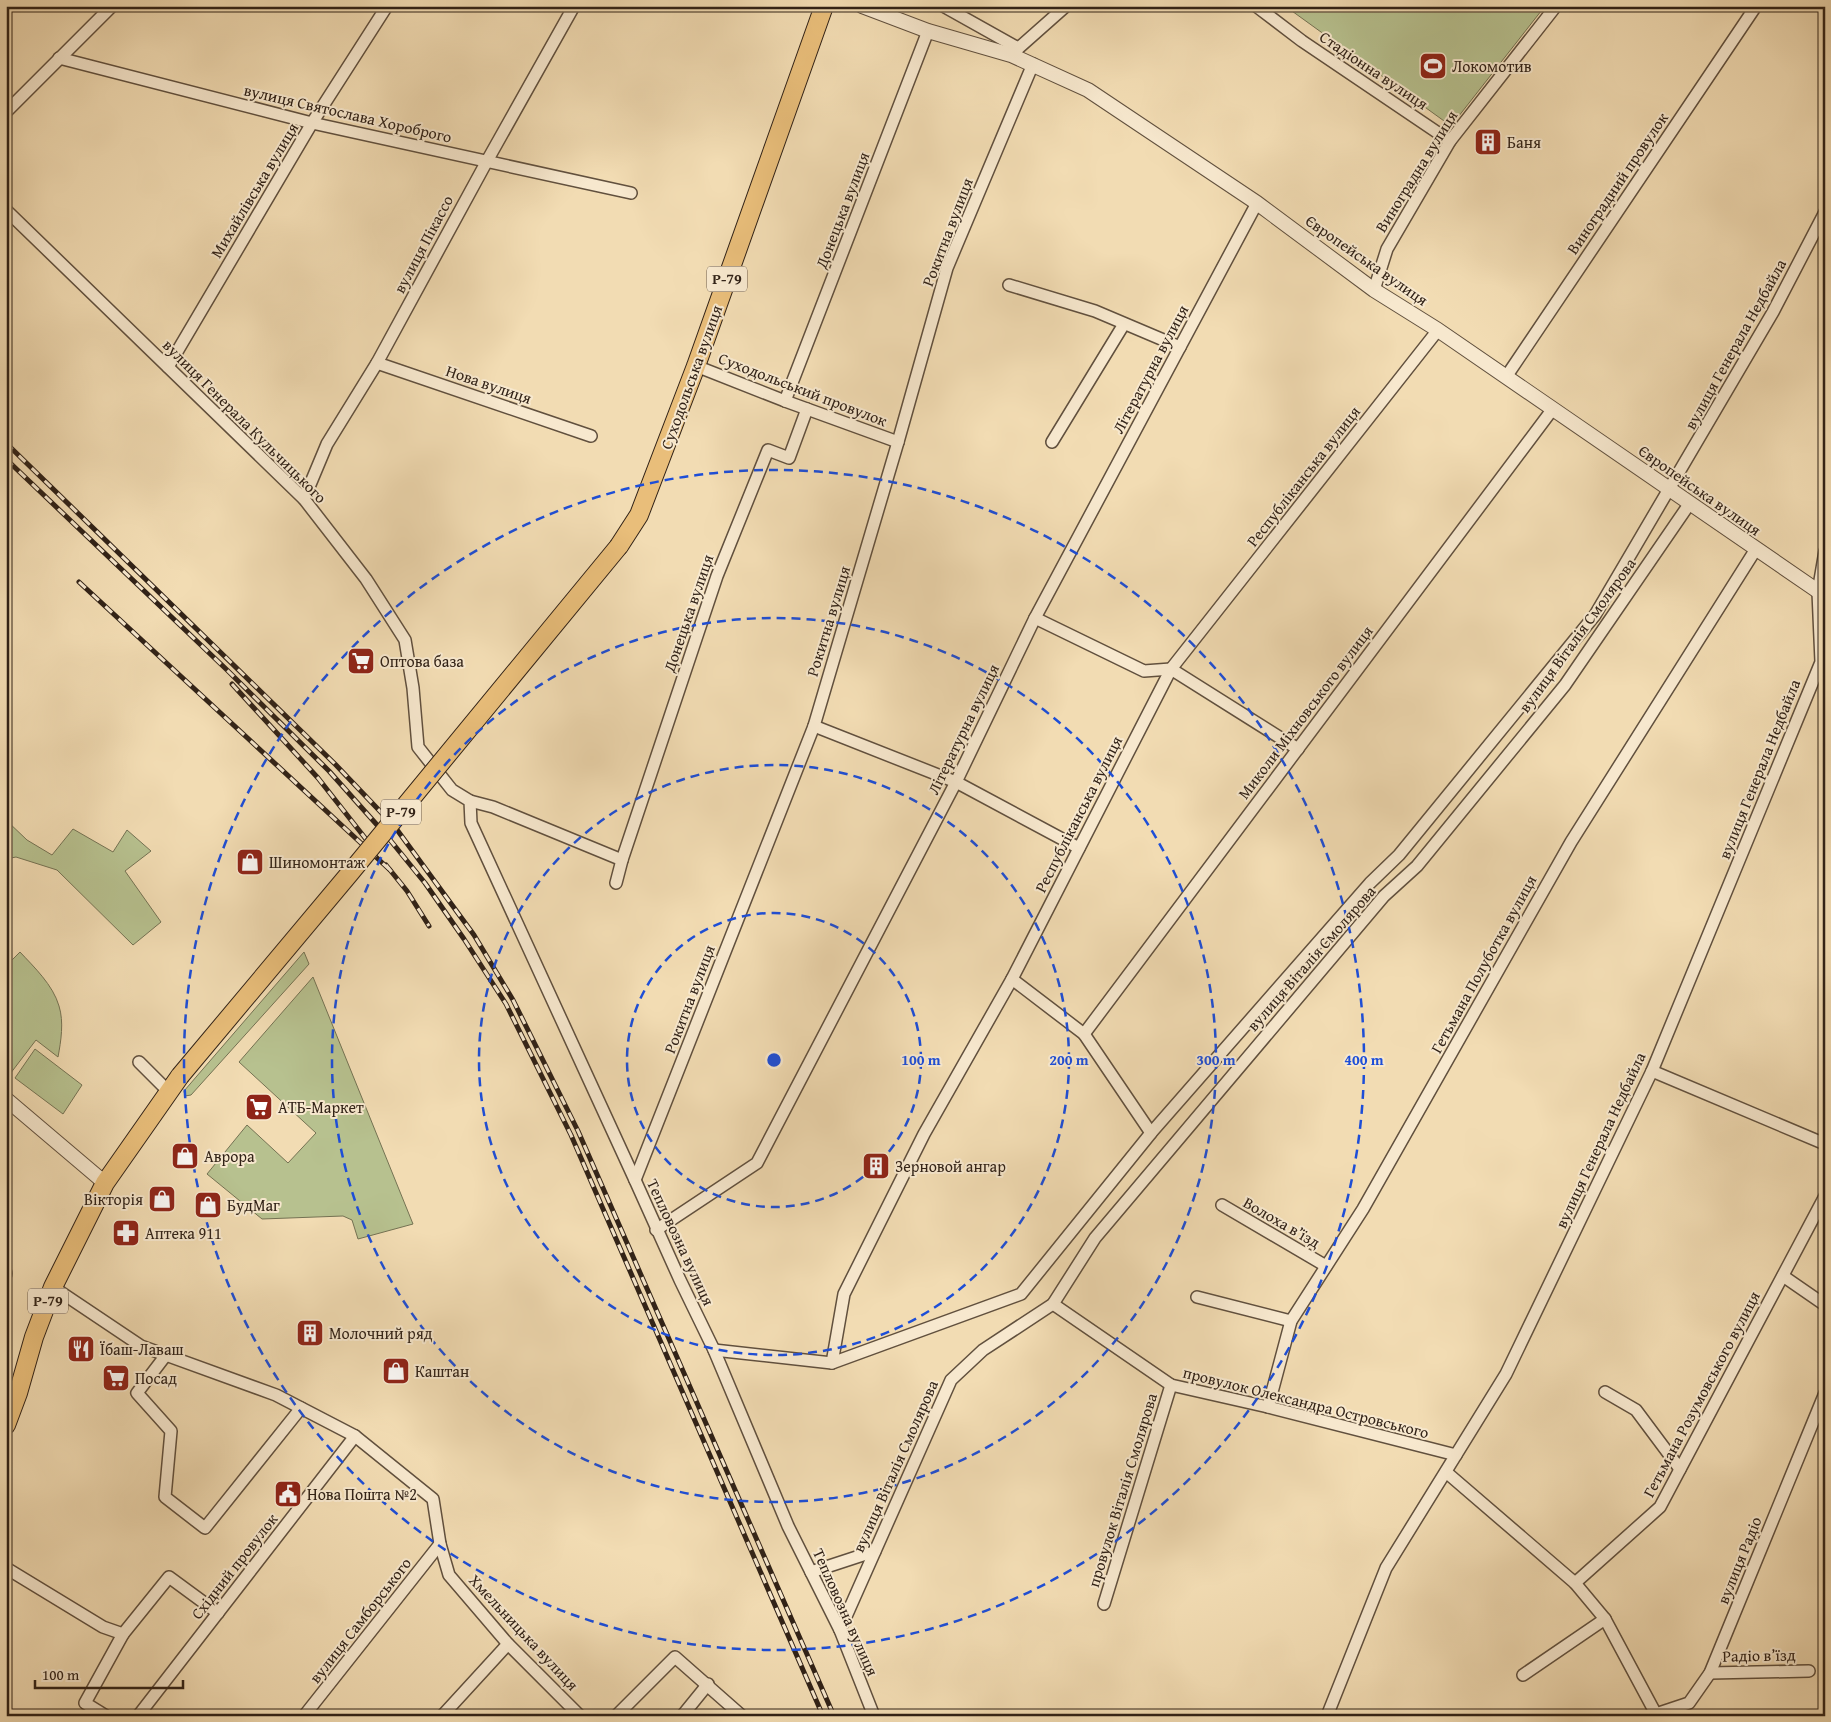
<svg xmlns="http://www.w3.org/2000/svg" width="1831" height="1722" font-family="'Gentium Book Plus',serif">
<rect width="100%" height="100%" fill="#f2dcb3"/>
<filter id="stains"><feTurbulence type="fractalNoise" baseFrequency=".004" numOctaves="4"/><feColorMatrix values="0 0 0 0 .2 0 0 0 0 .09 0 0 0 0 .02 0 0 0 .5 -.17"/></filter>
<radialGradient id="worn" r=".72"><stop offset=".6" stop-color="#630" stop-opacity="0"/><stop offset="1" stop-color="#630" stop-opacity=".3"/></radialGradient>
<!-- green -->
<g fill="#b7c18f" stroke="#747253">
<polygon points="1285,6 1545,6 1451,126"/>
<polygon points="6,820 27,840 52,855 73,829 113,852 127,830 151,851 125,871 161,922 133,945 57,870 16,857 6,859"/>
<path d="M 20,952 C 34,967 53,985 59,1006 C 64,1022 61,1041 58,1057 L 36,1040 L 10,1074 L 6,1072 L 6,966 Z"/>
<polygon points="304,952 309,964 191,1095 185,1096 184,1091"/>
<polygon points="313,977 413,1224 358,1239 352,1220 343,1216 262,1219 207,1174 247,1125 288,1163 316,1133 239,1062"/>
<polygon points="35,1049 82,1085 63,1114 15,1078"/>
</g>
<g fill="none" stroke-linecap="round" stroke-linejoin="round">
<!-- minor casing -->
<g stroke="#61503e" stroke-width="14">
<g id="minor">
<polyline points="943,6 1018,48"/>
<polyline points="1256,6 1302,41 1450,141"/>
<polyline points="1013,53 1066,6"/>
<polyline points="59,58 312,123 631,193"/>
<polyline points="6,112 112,6"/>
<polyline points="6,210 304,499 366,579 405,640 413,688 418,747 452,790 470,801 471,823 635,1180 680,1280 714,1350 788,1526 840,1630 874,1716"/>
<polyline points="1009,285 1095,311 1180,347"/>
<polyline points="1374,290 1387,249 1450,141 1556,6"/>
<polyline points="377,363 591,436"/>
<polyline points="696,366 785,401 898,442"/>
<polyline points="168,367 312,123 387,6"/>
<polyline points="1506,377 1756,6"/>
<polyline points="785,401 928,31"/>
<polyline points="1052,442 1124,324"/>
<polyline points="304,499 327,444 377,363 487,161 574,6"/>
<polyline points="1035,618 1144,671 1171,669 1298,749"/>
<polyline points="814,726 956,782 1079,848"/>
<polyline points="470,801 493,807 622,860"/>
<polyline points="616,883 622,860 717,576 768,450 789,458 807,409"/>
<polyline points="1012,979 1084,1034 1151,1133"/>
<polyline points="1084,1034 1552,410"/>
<polyline points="139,1062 169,1092"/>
<polyline points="1652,1071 1825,1144"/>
<polyline points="635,1180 814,726 898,442 947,268 1033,64"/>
<polyline points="1222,1205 1326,1266"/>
<polyline points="656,1230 757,1163 956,782 1035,618 1257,203"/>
<polyline points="6,1274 6,1273"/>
<polyline points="1783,1276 1825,1305"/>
<polyline points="53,1287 141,1346 276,1395 355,1436 433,1499 440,1544 449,1575 508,1644 580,1716"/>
<polyline points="1197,1297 1291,1321"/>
<polyline points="1053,1304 1171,1385 1268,1407 1456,1455"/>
<polyline points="714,1350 832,1363 1021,1294 1151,1133 1370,883 1399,855 1595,615 1773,312 1825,212"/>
<polyline points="166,1355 137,1393 171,1431 165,1497 205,1528 301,1408"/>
<polyline points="832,1363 844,1294 924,1134 1012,979 1171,669 1438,330"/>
<polyline points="1605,1392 1636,1410 1680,1469"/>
<polyline points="1268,1407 1291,1321 1363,1209 1571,842 1756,549"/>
<polyline points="1446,1472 1575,1583 1605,1619 1657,1716"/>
<polyline points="6,1568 103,1627 123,1634 169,1577 218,1613"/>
<polyline points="811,1572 875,1551"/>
<polyline points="1575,1583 1660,1507 1825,1196"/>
<polyline points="1104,1604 1171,1385"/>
<polyline points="840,1630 951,1380 983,1350 1053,1304 1095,1238 1384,896 1417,866 1565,685 1690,503"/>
<polyline points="1710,1673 1809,1671"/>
<polyline points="1523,1675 1605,1619"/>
<polyline points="1656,1714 1689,1703 1710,1673 1825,1393"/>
<polyline points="106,1716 85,1703 123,1634"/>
<polyline points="138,1716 355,1436"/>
<polyline points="304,1716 440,1544"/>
<polyline points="442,1716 508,1644"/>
<polyline points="616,1716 675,1657 742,1716"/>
<polyline points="682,1716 708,1684"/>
<polyline points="1327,1716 1386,1568 1506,1374 1652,1071 1821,662 1818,592 1825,551"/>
</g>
</g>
<!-- tertiary casing -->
<g stroke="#61503e" stroke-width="16">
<g id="tertiary">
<polyline points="862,6 928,31 1011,55 1088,90 1257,203 1374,290 1438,330 1825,596"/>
<polyline points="6,1099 105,1183"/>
</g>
</g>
<!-- primary casing -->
<g stroke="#312217" stroke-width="20">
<g id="primary">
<polyline points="619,546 639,515 696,366 824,6"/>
<polyline points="6,1425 18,1393 34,1337 53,1287 105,1183 180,1076"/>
</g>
</g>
<!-- minor -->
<use href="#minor" stroke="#f7e8ce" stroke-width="11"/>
<!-- tertiary -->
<use href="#tertiary" stroke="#f7e8ce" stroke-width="14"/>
<!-- primary -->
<use href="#primary" stroke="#e9be7a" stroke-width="18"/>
<!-- rail casing -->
<g stroke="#312217" stroke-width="5">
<g id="rail">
<polyline points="6,443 335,764 395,827 474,935 513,1000 578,1131 834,1716"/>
<polyline points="6,459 226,669 329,771 386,835 425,883 464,939 506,1004 571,1135 823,1716"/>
<polyline points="79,582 390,870"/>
<polyline points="232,684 318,778 369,843"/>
<polyline points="386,865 407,891 429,926"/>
</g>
</g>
<!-- rail -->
<use href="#rail" stroke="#f7e8ce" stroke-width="3" stroke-dasharray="9" stroke-linecap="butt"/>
<!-- primary-bridge casing -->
<g stroke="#312217" stroke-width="20" stroke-linecap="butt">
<polyline id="primary-bridge" points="180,1076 350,873 619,546"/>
</g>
<!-- primary-bridge -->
<use href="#primary-bridge" stroke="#e9be7a" stroke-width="18"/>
</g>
<!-- distance rings -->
<g fill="none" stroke="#1d4ed8" stroke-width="2.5" stroke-dasharray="9 6">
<circle cx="774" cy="1060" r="147"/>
<circle cx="774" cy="1060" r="295"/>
<circle cx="774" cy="1060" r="442"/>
<circle cx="774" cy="1060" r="590"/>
</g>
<!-- icons -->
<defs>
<g id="stadium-square" transform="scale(1.4375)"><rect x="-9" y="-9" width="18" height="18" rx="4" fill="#8f2418" stroke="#f7e8ce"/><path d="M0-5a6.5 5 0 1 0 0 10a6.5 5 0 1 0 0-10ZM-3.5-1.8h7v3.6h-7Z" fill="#fff"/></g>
<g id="building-square" transform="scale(1.4375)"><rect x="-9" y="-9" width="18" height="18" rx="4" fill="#8f2418" stroke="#f7e8ce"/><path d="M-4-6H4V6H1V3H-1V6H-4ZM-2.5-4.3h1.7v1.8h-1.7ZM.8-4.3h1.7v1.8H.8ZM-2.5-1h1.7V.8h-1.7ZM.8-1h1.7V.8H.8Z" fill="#fff"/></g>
<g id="supermarket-square" transform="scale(1.4375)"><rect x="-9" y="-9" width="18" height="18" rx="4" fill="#8f2418" stroke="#f7e8ce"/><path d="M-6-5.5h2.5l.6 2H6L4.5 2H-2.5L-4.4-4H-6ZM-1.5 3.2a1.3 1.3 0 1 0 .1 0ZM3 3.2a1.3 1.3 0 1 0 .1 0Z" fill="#fff"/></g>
<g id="shop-square" transform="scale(1.4375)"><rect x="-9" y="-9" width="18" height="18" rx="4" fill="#8f2418" stroke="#f7e8ce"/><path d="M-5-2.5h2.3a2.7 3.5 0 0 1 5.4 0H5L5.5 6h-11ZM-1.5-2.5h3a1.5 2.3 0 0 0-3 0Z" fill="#fff"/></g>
<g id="pharmacy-square" transform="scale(1.4375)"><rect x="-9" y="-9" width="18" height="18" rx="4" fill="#8f2418" stroke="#f7e8ce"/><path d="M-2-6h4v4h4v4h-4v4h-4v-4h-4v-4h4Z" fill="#fff"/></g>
<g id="restaurant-square" transform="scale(1.4375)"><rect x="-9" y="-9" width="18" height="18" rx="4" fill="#8f2418" stroke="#f7e8ce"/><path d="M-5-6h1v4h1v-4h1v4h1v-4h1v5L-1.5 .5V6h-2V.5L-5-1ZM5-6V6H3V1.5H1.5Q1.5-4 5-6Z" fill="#fff"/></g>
<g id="civic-square" transform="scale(1.4375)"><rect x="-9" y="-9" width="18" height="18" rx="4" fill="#8f2418" stroke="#f7e8ce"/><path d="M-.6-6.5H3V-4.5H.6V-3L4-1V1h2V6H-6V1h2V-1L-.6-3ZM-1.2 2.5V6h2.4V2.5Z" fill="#fff"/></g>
</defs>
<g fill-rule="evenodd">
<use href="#stadium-square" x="1433" y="66"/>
<use href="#building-square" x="1488" y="142"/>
<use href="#supermarket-square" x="361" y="661"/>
<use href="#shop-square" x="250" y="862"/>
<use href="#supermarket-square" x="259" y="1107"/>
<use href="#shop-square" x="185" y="1156"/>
<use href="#building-square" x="876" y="1166"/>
<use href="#shop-square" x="162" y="1199"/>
<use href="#shop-square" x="208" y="1205"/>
<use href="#pharmacy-square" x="126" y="1233"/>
<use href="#building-square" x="310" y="1333"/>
<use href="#restaurant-square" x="81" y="1349"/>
<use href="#shop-square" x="396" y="1371"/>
<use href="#supermarket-square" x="116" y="1378"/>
<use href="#civic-square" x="288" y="1494"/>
</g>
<g text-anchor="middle" stroke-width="4" stroke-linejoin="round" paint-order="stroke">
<!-- shield labels -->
<g fill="#f7e8ce" stroke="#6c5d4e" stroke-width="1">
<rect x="707" y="266.5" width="40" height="25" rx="4"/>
<rect x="381" y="799.5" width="40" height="25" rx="4"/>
<rect x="28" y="1288.5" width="40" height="25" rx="4"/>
</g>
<g font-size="15" font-weight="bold" fill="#312217">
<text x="727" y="284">Р-79</text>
<text x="401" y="817">Р-79</text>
<text x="48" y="1306">Р-79</text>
</g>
<!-- poi labels -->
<g font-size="16" fill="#312217" stroke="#f7e8ce" text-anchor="start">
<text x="1452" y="72">Локомотив</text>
<text x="1507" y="148">Баня</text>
<text x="380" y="667">Оптова база</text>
<text x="269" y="868">Шиномонтаж</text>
<text x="278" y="1113">АТБ-Маркет</text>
<text x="204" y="1162">Аврора</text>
<text x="895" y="1172">Зерновой ангар</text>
<text x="143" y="1205" text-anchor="end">Вікторія</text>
<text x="227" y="1211">БудМаг</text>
<text x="145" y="1239">Аптека 911</text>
<text x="329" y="1339">Молочний ряд</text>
<text x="100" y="1355">Їбаш-Лаваш</text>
<text x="415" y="1377">Каштан</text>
<text x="135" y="1384">Посад</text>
<text x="307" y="1500">Нова Пошта №2</text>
</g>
<!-- street labels -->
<g font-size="16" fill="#312217" stroke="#f7e8ce">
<text transform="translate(1374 70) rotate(34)" y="6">Стадіонна вулиця</text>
<text transform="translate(348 113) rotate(13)" y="6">вулиця Святослава Хороброго</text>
<text transform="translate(1416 171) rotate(-58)" y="6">Виноградна вулиця</text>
<text transform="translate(1617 183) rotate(-56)" y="6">Виноградний провулок</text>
<text transform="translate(254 190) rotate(-59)" y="6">Михайлівська вулиця</text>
<text transform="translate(842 210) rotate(-69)" y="6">Донецька вулиця</text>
<text transform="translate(947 232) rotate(-69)" y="6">Рокитна вулиця</text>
<text transform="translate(423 244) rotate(-62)" y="6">вулиця Пікассо</text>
<text transform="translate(1367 260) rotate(35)" y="6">Європейська вулиця</text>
<text transform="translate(1735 344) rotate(-61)" y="6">вулиця Генерала Недбайла</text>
<text transform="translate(1150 369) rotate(-62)" y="6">Літературна вулиця</text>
<text transform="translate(691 377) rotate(-70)" y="6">Суходольська вулиця</text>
<text transform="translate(489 384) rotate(19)" y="6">Нова вулиця</text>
<text transform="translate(803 389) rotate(21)" y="6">Суходольський провулок</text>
<text transform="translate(245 421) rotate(45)" y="6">вулиця Генерала Кульчицького</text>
<text transform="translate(1303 476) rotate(-52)" y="6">Республіканська вулиця</text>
<text transform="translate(1700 490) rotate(35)" y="6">Європейська вулиця</text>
<text transform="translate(688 613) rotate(-71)" y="6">Донецька вулиця</text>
<text transform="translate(828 621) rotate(-73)" y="6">Рокитна вулиця</text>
<text transform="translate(1577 635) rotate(-54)" y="6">вулиця Віталія Смолярова</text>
<text transform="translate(1305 712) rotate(-53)" y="6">Миколи Міхновського вулиця</text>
<text transform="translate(963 729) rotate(-64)" y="6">Літературна вулиця</text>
<text transform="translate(1759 769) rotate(-68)" y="6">вулиця Генерала Недбайла</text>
<text transform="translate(1078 814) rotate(-63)" y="6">Республіканська вулиця</text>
<text transform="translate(1311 958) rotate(-49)" y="6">вулиця Віталія Смолярова</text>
<text transform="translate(1483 964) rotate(-61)" y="6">Гетьмана Полуботка вулиця</text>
<text transform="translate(689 999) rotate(-69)" y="6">Рокитна вулиця</text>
<text transform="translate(1600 1140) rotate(-65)" y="6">вулиця Генерала Недбайла</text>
<text transform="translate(1282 1222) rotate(30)" y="6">Волоха в’їзд</text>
<text transform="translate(681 1242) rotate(65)" y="6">Тепловозна вулиця</text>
<text transform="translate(1701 1394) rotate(-62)" y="6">Гетьмана Розумовського вулиця</text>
<text transform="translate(1306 1402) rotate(14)" y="6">провулок Олександра Островського</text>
<text transform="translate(895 1466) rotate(-66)" y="6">вулиця Віталія Смолярова</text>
<text transform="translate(1122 1490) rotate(-73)" y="6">провулок Віталія Смолярова</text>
<text transform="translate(1739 1560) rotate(-68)" y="6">вулиця Радіо</text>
<text transform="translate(234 1566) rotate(-52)" y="6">Східний провулок</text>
<text transform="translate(846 1612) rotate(66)" y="6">Тепловозна вулиця</text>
<text transform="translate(360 1620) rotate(-52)" y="6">вулиця Самборського</text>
<text transform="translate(524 1632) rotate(47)" y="6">Хмельницька вулиця</text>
<text transform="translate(1759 1655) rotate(-1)" y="6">Радіо в’їзд</text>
</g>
</g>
<circle cx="774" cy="1060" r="8" fill="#1d4ed8" stroke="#f7e8ce" stroke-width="2.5"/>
<g font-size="15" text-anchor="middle" font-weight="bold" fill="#1d4ed8" stroke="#f7e8ce" stroke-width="4" stroke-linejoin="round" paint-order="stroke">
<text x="921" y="1065">100 m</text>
<text x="1069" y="1065">200 m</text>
<text x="1216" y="1065">300 m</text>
<text x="1364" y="1065">400 m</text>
</g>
<!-- margin -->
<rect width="1831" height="1722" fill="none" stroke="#f2dcb3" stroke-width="25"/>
<rect x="8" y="8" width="1816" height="1707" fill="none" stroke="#312217" stroke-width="2.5"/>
<rect x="12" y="12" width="1806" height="1697" fill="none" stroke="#312217"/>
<!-- scale -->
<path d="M35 1680v8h148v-8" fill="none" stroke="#312217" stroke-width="2.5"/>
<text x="42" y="1680" font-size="15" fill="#312217" stroke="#f7e8ce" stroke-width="4" paint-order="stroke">100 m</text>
<rect width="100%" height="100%" filter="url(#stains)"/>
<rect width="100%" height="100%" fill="url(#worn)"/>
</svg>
